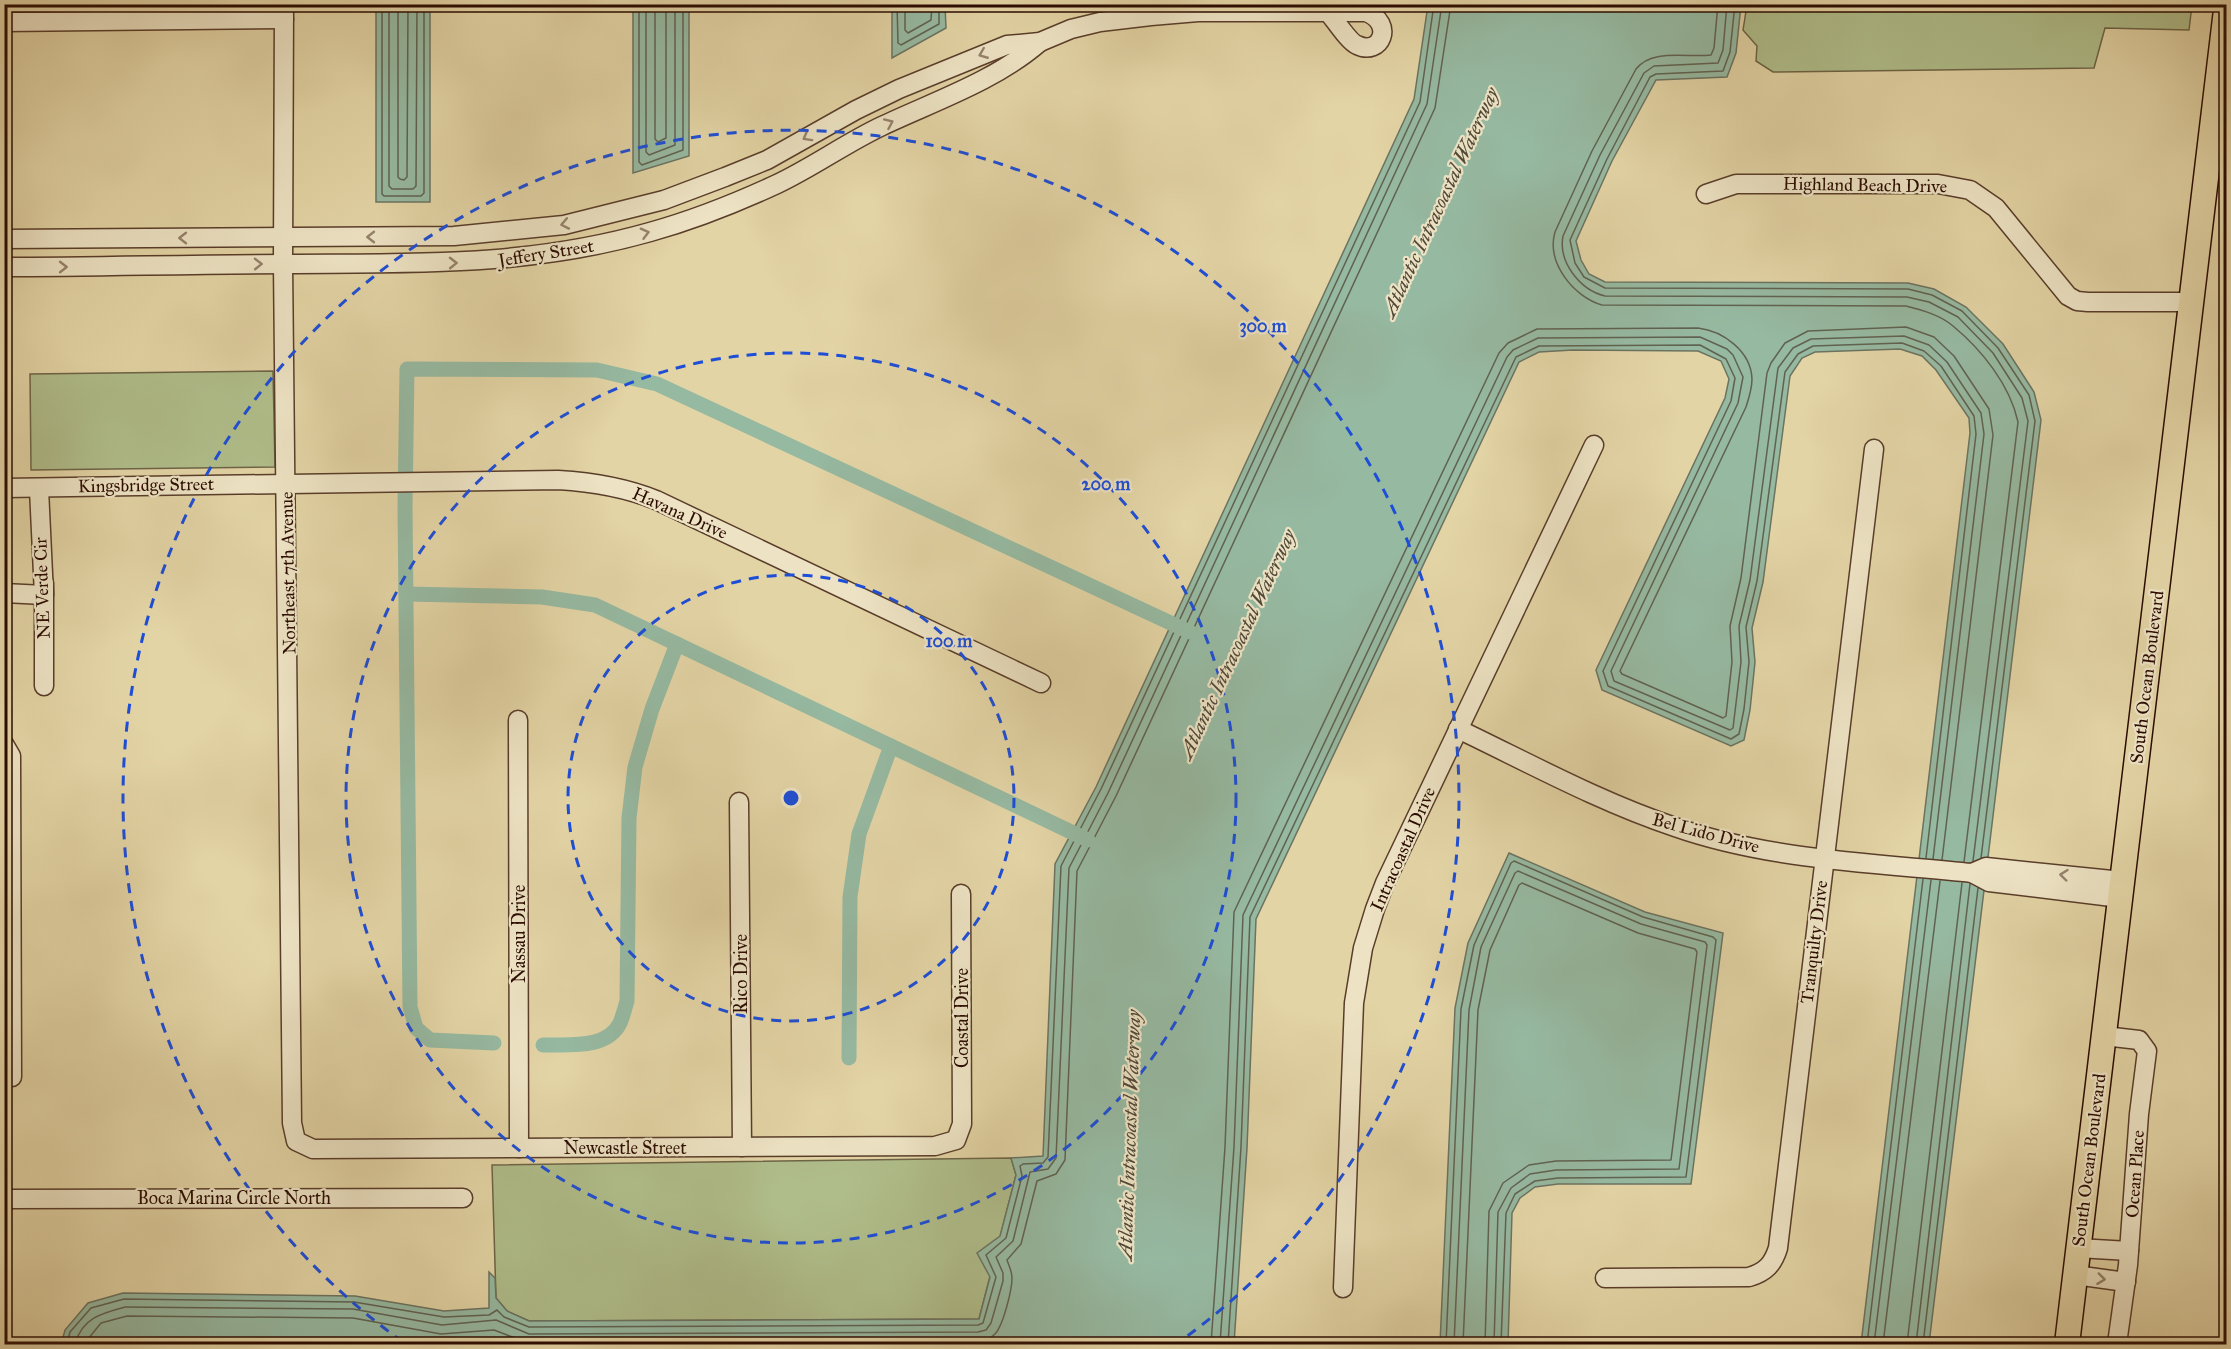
<svg xmlns="http://www.w3.org/2000/svg" width="2231" height="1349" font-family="'IM FELL Great Primer',serif">
<rect width="100%" height="100%" fill="#e3d4a5"/>
<filter id="stains"><feTurbulence type="fractalNoise" baseFrequency=".00333" numOctaves="4"/><feColorMatrix values="0 0 0 0 .2 0 0 0 0 .09 0 0 0 0 .02 0 0 0 .5 -.17"/></filter>
<radialGradient id="worn" r=".72"><stop offset=".6" stop-color="#630" stop-opacity="0"/><stop offset="1" stop-color="#630" stop-opacity=".3"/></radialGradient>
<!-- green -->
<g fill="#afbd8a" stroke="#6d6446" stroke-width="1.5">
<polygon points="1747,5 1747,4 2192,5 2189,30 2105,28 2094,68 1773,72 1756,61 1757,46 1743,30"/>
<polygon points="273,371 275,467 31,470 30,374"/>
<polygon points="1011,1158 1016,1175 979,1319 529,1321 507,1311 496,1298 492,1165"/>
</g>
<!-- water -->
<g fill="#96b9a1" stroke="#6b7361" stroke-width="1.5">
<rect x="376" y="5" width="54" height="197"/>
<polygon points="633,5 689,5 689,156 633,173"/>
<polygon points="892,5 945,5 946,28 892,58"/>
<polygon points="1428,5 1741,5 1736,53 1727,77 1656,80 1612,161 1576,241 1581,260 1589,274 1605,282 1908,283 1934,289 1966,307 2003,344 2034,392 2041,420 1929,1344 1861,1344 1970,433 1969,418 1936,370 1922,356 1900,349 1815,352 1802,358 1790,376 1763,582 1752,628 1755,662 1750,710 1744,740 1731,746 1602,690 1596,670 1725,398 1729,379 1721,361 1698,351 1573,350 1539,352 1519,362 1256,919 1247,1148 1234,1344 61,1344 65,1330 88,1303 123,1293 355,1296 444,1311 489,1308 489,1272 495,1278 496,1298 507,1311 529,1321 979,1319 990,1277 977,1253 1000,1236 1016,1175 1011,1158 1043,1156 1055,864 1096,787 1414,99"/>
<polygon points="1509,853 1645,912 1723,933 1691,1184 1558,1184 1535,1187 1520,1198 1512,1213 1508,1344 1440,1344 1455,1008 1468,943"/>
</g>
<g fill="none" stroke-linecap="round" stroke-linejoin="round">
<!-- shore -->
<g stroke="#606251" stroke-width="1.5">
<polyline points="382,4 382,194 384,196 421,196 424,193 424,4"/>
<polyline points="389,4 389,186 392,189 413,189 416,186 417,4"/>
<polyline points="398,4 398,177 400,179 404,180 407,177 408,4"/>
<polyline points="639,4 639,162 642,165 683,150 683,4"/>
<polyline points="646,4 646,152 649,155 675,145 675,4"/>
<polyline points="655,4 655,139 658,142 666,138 666,4"/>
<polyline points="897,4 898,43 901,45 939,24 939,4"/>
<polyline points="905,4 905,30 908,33 931,20 932,4"/>
<path d="M 1718,4 L 1714,48 L 1711,55 C 1688,58 1652,48 1636,69 L 1592,151 L 1555,232 C 1546,263 1574,297 1602,305 L 1906,306 C 1922,310 1940,315 1953,326 C 1982,350 2010,385 2018,422 L 1964,862"/>
<path d="M 1727,4 L 1723,50 L 1718,63 L 1654,66 L 1644,73 L 1600,155 L 1563,236 C 1558,262 1580,290 1605,296 L 1907,297 L 1929,302 L 1958,317 L 1993,353 L 2022,398 L 2028,421 L 1973,861"/>
<polyline points="1735,4 1730,52 1723,71 1656,74 1650,77 1607,159 1570,240 1575,263 1584,277 1605,288 1908,289 1932,295 1962,311 1998,348 2029,395 2035,421 1981,858"/>
<polyline points="67,1344 70,1332 91,1308 124,1299 354,1302 444,1317 489,1315 497,1310 504,1317 529,1327 978,1325 983,1323 996,1277 986,1255 1006,1238 1022,1176 1020,1166 1023,1164 1043,1163 1048,1157 1061,866 1101,789 1420,102 1434,4"/>
<path d="M 75,1344 C 82,1318 102,1313 125,1307 L 353,1309 L 442,1325 L 496,1320 L 529,1334 L 978,1332 L 986,1330 L 991,1323 L 1003,1281 L 1003,1273 L 996,1257 L 1013,1241 L 1030,1172 L 1048,1169 L 1056,1158 L 1069,868 L 1108,793 L 1427,104 L 1442,4"/>
<path d="M 84,1344 L 101,1323 L 127,1316 L 353,1318 L 441,1334 L 494,1330 L 528,1343 L 978,1341 C 984,1341 990,1339 995,1334 C 1003,1326 1012,1290 1012,1278 C 1012,1271 1009,1266 1007,1260 L 1021,1244 L 1037,1181 L 1056,1174 L 1065,1160 L 1077,871 L 1116,796 L 1435,108 L 1451,4"/>
<path d="M 1211,1344 L 1225,1147 L 1234,912 L 1499,353 L 1508,343 L 1537,329 L 1698,328 C 1723,331 1751,351 1752,379 C 1752,388 1749,398 1746,407 L 1620,671 L 1622,674 L 1723,718 L 1726,716 L 1732,662 L 1730,626 L 1741,578 L 1767,373 L 1771,363 L 1785,343 L 1808,331 L 1906,327 L 1934,337 L 1954,356 L 1989,409 L 1993,435 L 1942,860"/>
<polyline points="1220,1344 1234,1147 1243,915 1507,357 1513,350 1538,338 1700,337 1727,349 1733,355 1743,377 1738,403 1611,671 1614,681 1730,730 1733,728 1741,662 1739,626 1750,580 1778,368 1793,348 1811,339 1904,336 1929,345 1947,362 1981,413 1984,434 1933,859"/>
<polyline points="1228,1344 1241,1147 1250,917 1516,357 1539,346 1700,345 1726,359 1735,378 1731,401 1603,671 1608,686 1731,739 1739,734 1744,709 1749,662 1746,627 1757,581 1785,372 1798,354 1813,346 1902,343 1924,351 1941,366 1974,416 1976,434 1926,858"/>
<polyline points="1446,1344 1461,1009 1474,945 1511,863 1514,861 1643,917 1713,937 1716,940 1686,1177 1558,1178 1535,1181 1515,1194 1506,1213 1501,1344"/>
<polyline points="1454,1344 1469,1010 1481,947 1515,873 1518,871 1641,924 1705,942 1707,945 1679,1169 1556,1170 1530,1174 1511,1188 1498,1212 1494,1344"/>
<polyline points="1463,1344 1478,1010 1490,950 1519,885 1522,883 1638,933 1695,949 1697,952 1671,1160 1556,1161 1529,1165 1503,1183 1489,1211 1485,1344"/>
<polyline points="1867,1344 1923,879"/>
<polyline points="1874,1344 1931,880"/>
<polyline points="1883,1344 1940,881"/>
<polyline points="1907,1344 1962,883"/>
<polyline points="1916,1344 1970,884"/>
<polyline points="1923,1344 1978,888"/>
</g>
<!-- canal -->
<g stroke="#96b9a1" stroke-width="15">
<polyline points="407,594 542,597 595,605 1088,840"/>
<polyline points="494,1043 430,1040 416,1028 410,1007 405,506 407,369 597,370 657,384 1190,632"/>
<path d="M 543,1045 C 567,1044 607,1050 620,1023 C 623,1016 625,1008 627,1001 L 629,818 L 635,767 L 652,709 L 677,644"/>
<polyline points="849,1058 850,897 859,834 891,746"/>
</g>
<!-- minor casing -->
<g stroke="#593d2a" stroke-width="21">
<g id="minor">
<polyline points="284,4 283,264 292,1123 296,1141 313,1149 935,1146 956,1140 962,1124 961,894"/>
<polyline points="4,22 284,19"/>
<polyline points="1706,194 1736,184 1938,184 1970,190 1996,208 2068,296 2077,301 2088,302 2192,302"/>
<path d="M 4,239 L 454,236 L 564,225 L 664,200 L 725,177 L 767,160 L 856,110 L 899,89 L 1007,45 L 1040,42 L 1071,29 L 1100,22 L 1151,16 L 1198,12 L 1366,12 C 1395,23 1381,57 1357,45 C 1349,42 1335,20 1328,12"/>
<path d="M 4,267 C 99,267 193,264 288,264 C 414,263 527,267 650,232 C 693,220 736,203 777,184 C 813,167 846,143 882,126 C 935,101 995,81 1040,42"/>
<path d="M 4,488 L 558,480 C 592,482 624,487 656,500 L 1041,683"/>
<polyline points="39,489 44,595 44,686"/>
<polyline points="4,593 44,595 44,583"/>
<polyline points="518,720 519,1148"/>
<path d="M 1458,729 C 1529,763 1600,802 1675,827 C 1769,860 1874,863 1972,873 L 1989,882 L 2120,898"/>
<polyline points="4,744 11,756 12,1077"/>
<polyline points="739,802 742,1147"/>
<polyline points="1972,873 1986,867 2122,881"/>
<polyline points="2104,1036 2139,1040 2147,1051 2139,1114 2128,1265 2117,1344"/>
<polyline points="4,1199 463,1198"/>
<polyline points="2078,1248 2129,1251"/>
<polyline points="2075,1275 2126,1282"/>
<path d="M 1605,1278 L 1749,1277 C 1766,1272 1773,1264 1778,1248 L 1874,449"/>
<polyline points="1343,1288 1354,1003 1363,948 1375,909 1385,883 1594,445"/>
</g>
</g>
<!-- major casing -->
<g stroke="#2b0b01" stroke-width="27">
<polyline id="major" points="2067,1344 2226,10"/>
</g>
<!-- minor -->
<use href="#minor" stroke="#ede3c4" stroke-width="18"/>
<!-- major -->
<use href="#major" stroke="#e3d4a5" stroke-width="24"/>
</g>
<!-- one-way arrows -->
<defs><path id="oneway-chevron" d="M-2-3.5L2.5 0L-2 3.5" fill="none" stroke-width="1.6" stroke-linecap="round" stroke-linejoin="round" transform="scale(1.5)"/></defs>
<g stroke="#96826c">
<use href="#oneway-chevron" transform="translate(983 54) rotate(158)"/>
<use href="#oneway-chevron" transform="translate(889 123) rotate(-24)"/>
<use href="#oneway-chevron" transform="translate(807 137) rotate(151)"/>
<use href="#oneway-chevron" transform="translate(565 224) rotate(169)"/>
<use href="#oneway-chevron" transform="translate(645 233) rotate(-15)"/>
<use href="#oneway-chevron" transform="translate(371 237) rotate(180)"/>
<use href="#oneway-chevron" transform="translate(183 238) rotate(180)"/>
<use href="#oneway-chevron" transform="translate(453 263) rotate(-1)"/>
<use href="#oneway-chevron" transform="translate(258 264) rotate(-1)"/>
<use href="#oneway-chevron" transform="translate(63 267)"/>
<use href="#oneway-chevron" transform="translate(2064 875) rotate(-174)"/>
<use href="#oneway-chevron" transform="translate(2101 1279) rotate(7)"/>
</g>
<!-- distance rings -->
<g fill="none" stroke="#1d4ed8" stroke-width="3" stroke-dasharray="10 8">
<circle cx="791" cy="798" r="223"/>
<circle cx="791" cy="798" r="445"/>
<path d="M403 1342A668 668 0 1 1 1179 1342"/>
</g>
<g text-anchor="middle" stroke-width="4.5" stroke-linejoin="round" paint-order="stroke">
<!-- street labels -->
<g font-size="18" fill="#2b0b01" stroke="#ede3c4">
<text transform="translate(1865 185) rotate(1)" y="6">Highland Beach Drive</text>
<text transform="translate(546 253) rotate(-9)" y="6">Jeffery Street</text>
<text transform="translate(146 485) rotate(-1)" y="6">Kingsbridge Street</text>
<text transform="translate(680 513) rotate(24)" y="6">Havana Drive</text>
<text transform="translate(288 573) rotate(-91)" y="6">Northeast 7th Avenue</text>
<text transform="translate(42 588) rotate(-92)" y="6">NE Verde Cir</text>
<text transform="translate(2147 677) rotate(-83)" y="6">South Ocean Boulevard</text>
<text transform="translate(1706 833) rotate(15)" y="6">Bel Lido Drive</text>
<text transform="translate(1403 849) rotate(-66)" y="6">Intracoastal Drive</text>
<text transform="translate(519 934) rotate(-90)" y="6">Nassau Drive</text>
<text transform="translate(1814 942) rotate(-83)" y="6">Tranquilty Drive</text>
<text transform="translate(741 974) rotate(-90)" y="6">Rico Drive</text>
<text transform="translate(962 1018) rotate(-90)" y="6">Coastal Drive</text>
<text x="625" y="1154">Newcastle Street</text>
<text transform="translate(2089 1160) rotate(-83)" y="6">South Ocean Boulevard</text>
<text transform="translate(2135 1174) rotate(-86)" y="6">Ocean Place</text>
<text x="234" y="1204">Boca Marina Circle North</text>
</g>
<!-- water labels -->
<g font-size="20" font-style="italic" fill="#504839" stroke="#ede3c4">
<text transform="translate(1440 202) rotate(-65)" y="7">Atlantic Intracoastal Waterway</text>
<text transform="translate(1237 644) rotate(-65)" y="7">Atlantic Intracoastal Waterway</text>
<text transform="translate(1129 1135) rotate(-88)" y="7">Atlantic Intracoastal Waterway</text>
</g>
</g>
<circle cx="791" cy="798" r="9" fill="#1d4ed8" stroke="#ede3c4" stroke-width="3"/>
<g font-size="18" text-anchor="middle" font-weight="bold" fill="#1d4ed8" stroke="#ede3c4" stroke-width="4.5" stroke-linejoin="round" paint-order="stroke">
<text x="1263" y="332">300 m</text>
<text x="1106" y="490">200 m</text>
<text x="949" y="647">100 m</text>
</g>
<!-- margin -->
<rect width="2231" height="1349" fill="none" stroke="#e3d4a5" stroke-width="24"/>
<rect x="6" y="6" width="2219" height="1337" fill="none" stroke="#2b0b01" stroke-width="3"/>
<rect x="12" y="12" width="2207" height="1325" fill="none" stroke="#2b0b01" stroke-width="1.5"/>
<rect width="100%" height="100%" filter="url(#stains)"/>
<rect width="100%" height="100%" fill="url(#worn)"/>
</svg>
